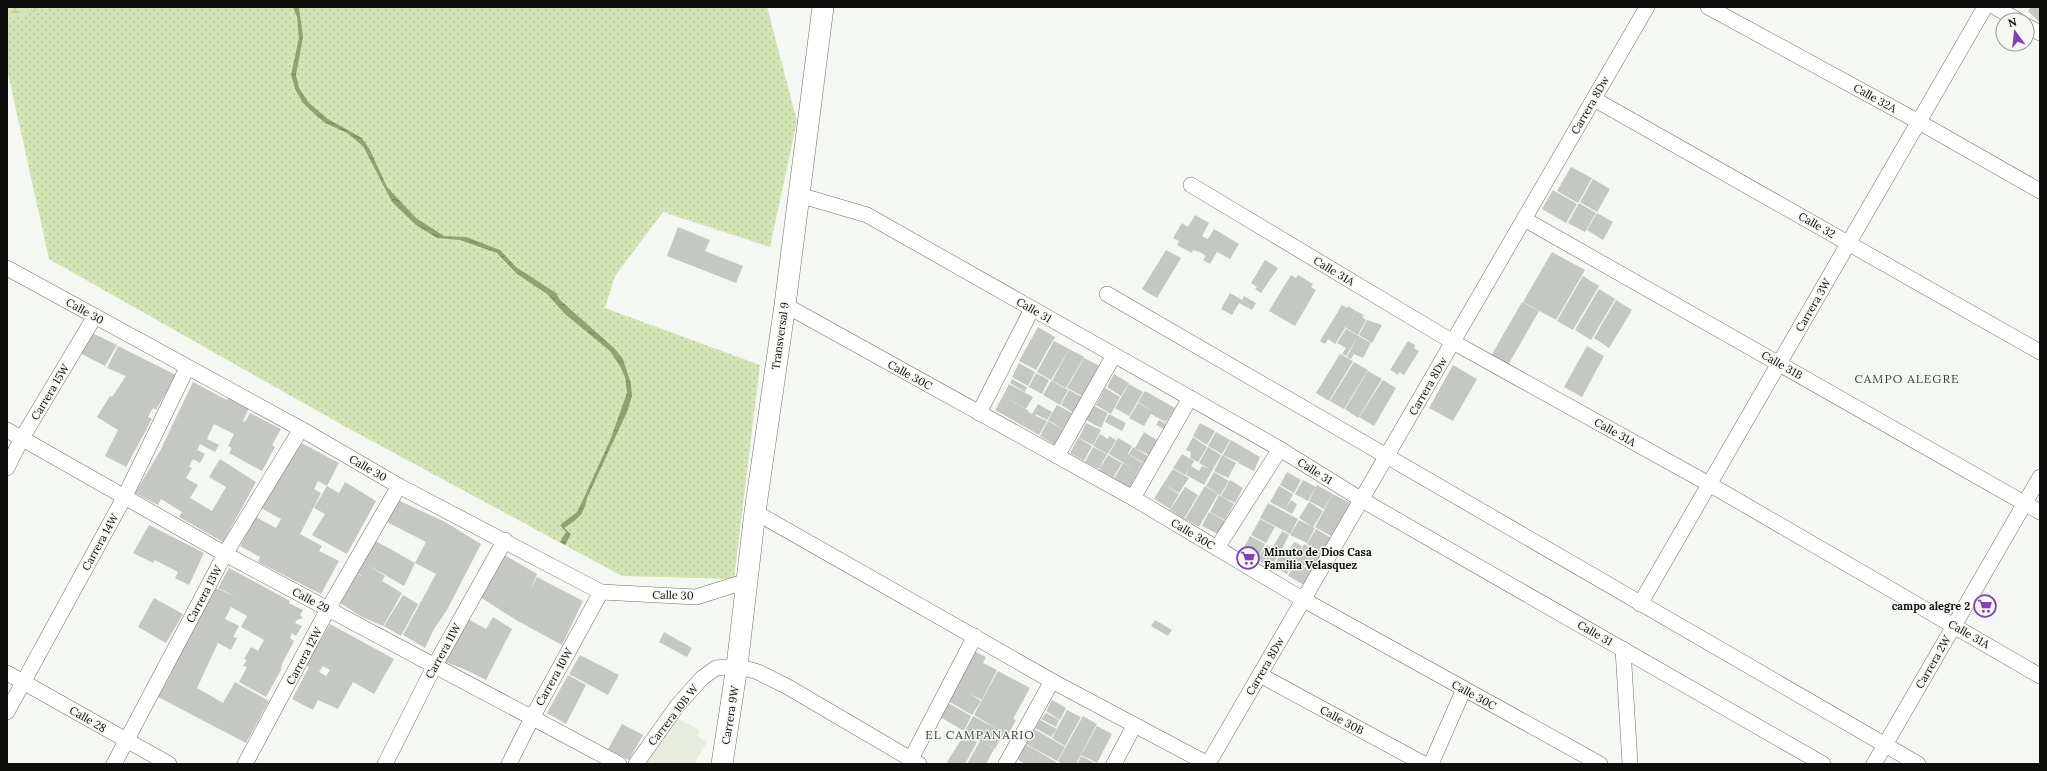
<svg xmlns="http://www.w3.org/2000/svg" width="2047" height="771" font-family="Lora,serif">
<defs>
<pattern id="grass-dots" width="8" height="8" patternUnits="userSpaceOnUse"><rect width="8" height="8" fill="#d4e4b5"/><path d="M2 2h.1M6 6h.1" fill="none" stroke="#b5c29a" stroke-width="1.8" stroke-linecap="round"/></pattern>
<pattern id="wetland-marsh" width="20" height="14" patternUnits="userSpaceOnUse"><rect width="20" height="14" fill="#d4e4b5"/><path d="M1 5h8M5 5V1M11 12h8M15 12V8" fill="none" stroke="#b5c29a"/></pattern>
<pattern id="water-ripples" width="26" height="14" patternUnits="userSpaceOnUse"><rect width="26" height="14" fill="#91a16f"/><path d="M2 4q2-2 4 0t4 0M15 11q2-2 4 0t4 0" fill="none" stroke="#75825a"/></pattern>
</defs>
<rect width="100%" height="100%" fill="#f5f8f2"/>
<!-- built -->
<polygon fill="#e7ecdf" points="674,717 700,730 697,736 707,742 694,764 646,764"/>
<!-- grass -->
<polygon fill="url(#grass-dots)" points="52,7 767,7 797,121 770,247 663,212 615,276 605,308 760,365 734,579 622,576 344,426 49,259 7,69 7,19"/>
<!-- wetland -->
<polygon fill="url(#wetland-marsh)" points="7,7 52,7 7,19"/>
<!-- water -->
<path fill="url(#water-ripples)" d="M 293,7 L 299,7 L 303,37 L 296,75 L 299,88 L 309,103 L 328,119 L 362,138 L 370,150 L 387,187 L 416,218 L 444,236 L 466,237 L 500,250 L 516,267 L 556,293 L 560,300 L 615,349 L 623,359 L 631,384 L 632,396 L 627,412 L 587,498 C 584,515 578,519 564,528 L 571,534 L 565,545 L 560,542 L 566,532 L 560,525 L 577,512 L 582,502 L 611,438 L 627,393 L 625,377 L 620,366 L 610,351 L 565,314 L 547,294 L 517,274 L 497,253 L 460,240 L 437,238 L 416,225 L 392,202 L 363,146 L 347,133 L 325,123 L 317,116 L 303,103 L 296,91 L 291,75 L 299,38 L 297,17 Z"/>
<!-- building -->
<g fill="#c5c7c2" fill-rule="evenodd">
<polygon points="2031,7 2040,7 2040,23 2028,11"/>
<polygon points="1571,167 1592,178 1578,203 1557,191"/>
<polygon points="1593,179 1610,189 1597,212 1580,202"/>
<polygon points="1553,190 1577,204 1566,223 1542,209"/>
<polygon points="1579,203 1596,213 1585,232 1568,223"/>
<polygon points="1597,213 1613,222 1603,240 1587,230"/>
<polygon points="1195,215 1209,223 1202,236 1208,239 1214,229 1239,244 1230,259 1217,252 1210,264 1203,260 1206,256 1200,252 1193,250 1192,253 1177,245 1179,241 1173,238 1182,223 1188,227"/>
<polygon points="678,227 710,240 705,251 743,266 736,283 667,256"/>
<polygon points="1166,250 1181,258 1157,298 1142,289"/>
<polygon points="1552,252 1585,270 1556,320 1523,302"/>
<polygon points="1265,260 1278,268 1261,293 1255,289 1257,287 1251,283"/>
<polygon points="1291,275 1296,278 1298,275 1313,284 1311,287 1316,290 1295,326 1269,311"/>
<polygon points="1583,276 1599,286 1573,330 1557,321"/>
<polygon points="1599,289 1615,299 1591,340 1575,330"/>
<polygon points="1230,293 1242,300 1244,296 1256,303 1252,310 1239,303 1232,315 1221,309"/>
<polygon points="1616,300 1632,310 1609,348 1594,338"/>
<polygon points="1522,302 1539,311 1508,365 1491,356"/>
<polygon points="1342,305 1347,308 1348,306 1356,311 1346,328 1343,326 1345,328 1335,344 1328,339 1325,344 1320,341"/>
<polygon points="1356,311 1364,315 1362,317 1366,320 1358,335 1346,328"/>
<polygon points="1367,320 1382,325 1372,343 1359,335"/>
<polygon points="1038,327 1055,337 1036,370 1019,361"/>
<polygon points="1346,329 1371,343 1363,358 1354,354 1351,359 1347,357 1357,338 1346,356 1342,354 1346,348 1337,343"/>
<polygon points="90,332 117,345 105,366 78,352"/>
<polygon points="1054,341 1069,349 1051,380 1037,372"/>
<polygon points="1408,341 1415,345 1414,348 1419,351 1404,375 1399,372 1398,375 1390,370"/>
<polygon points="118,346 176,375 156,410 153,408 148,417 152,419 126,467 105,456 118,430 97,417 110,396 112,397 126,376 107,368"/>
<polygon points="1587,346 1604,356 1582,397 1564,387"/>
<polygon points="1069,349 1084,357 1066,388 1052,381"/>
<polygon points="1340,354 1353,361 1329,401 1316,393"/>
<polygon points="1084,358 1100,366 1082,396 1067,388"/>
<polygon points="1354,362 1368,370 1344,409 1330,401"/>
<polygon points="1019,363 1035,372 1028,386 1012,377"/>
<polygon points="1453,365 1477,379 1453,421 1429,408"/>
<polygon points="1368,371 1382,379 1358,418 1345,409"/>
<polygon points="1036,373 1049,380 1042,394 1029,387"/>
<polygon points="1114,374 1129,383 1121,396 1107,387"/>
<polygon points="1012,379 1027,387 1025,392 1010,383"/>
<polygon points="1383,380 1396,388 1374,426 1359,417"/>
<polygon points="1051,381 1068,390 1060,405 1043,395"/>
<polygon points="193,382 227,400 228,397 249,408 243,421 245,422 250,413 281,429 272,445 275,447 262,471 229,453 232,448 228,446 234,434 214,424 207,439 219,445 215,452 200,444 197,450 205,454 200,463 193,459 189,467 192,468 186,478 198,485 190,498 212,511 226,487 209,477 220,459 256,482 223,542 179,517 182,512 161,499 158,505 135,493 160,451"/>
<polygon points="1009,384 1033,397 1026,409 1003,396"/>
<polygon points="1129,384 1143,392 1129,416 1115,408"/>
<polygon points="1105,388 1120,397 1111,414 1096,405"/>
<polygon points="1069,390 1083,398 1074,413 1061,405"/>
<polygon points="1145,391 1175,408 1167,421 1164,420 1167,422 1167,423 1151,414 1144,426 1129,418 1138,403 1153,411 1138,402"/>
<polygon points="1003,396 1029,411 1028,412 1047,421 1039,435 995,410"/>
<polygon points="1038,404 1052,412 1047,420 1036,414 1035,416 1032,414"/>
<polygon points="1057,405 1072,413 1063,429 1048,420"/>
<polygon points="1094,406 1108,413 1101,428 1086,420"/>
<polygon points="1109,414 1126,423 1122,431 1105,422"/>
<polygon points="1159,420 1166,424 1164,429 1156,425"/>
<polygon points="1048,421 1064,430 1055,445 1040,436"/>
<polygon points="1086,423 1101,430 1093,445 1079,438"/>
<polygon points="1200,423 1215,431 1207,445 1193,436"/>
<polygon points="1144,432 1157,440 1149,455 1135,448"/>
<polygon points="1216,432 1230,440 1222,454 1208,446"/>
<polygon points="1100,434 1108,439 1109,436 1116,440 1108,454 1093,446"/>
<polygon points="1193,437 1207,447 1198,462 1190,458 1191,452 1186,450"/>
<polygon points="1078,438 1092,446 1084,461 1070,453"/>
<polygon points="1118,438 1132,446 1128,454 1143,463 1130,487 1114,479 1123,463 1134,469 1109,454"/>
<polygon points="296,440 339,463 327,486 318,481 314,489 321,493 300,534 322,546 319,551 339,561 321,594 258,562 260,557 240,546 256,517 276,528 281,519 259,507"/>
<polygon points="1231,440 1260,457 1254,471 1238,463 1243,452 1238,462 1223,455"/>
<polygon points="1093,447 1107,454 1099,469 1085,462"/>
<polygon points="1133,447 1148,456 1144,463 1129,454"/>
<polygon points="1208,447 1221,455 1204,485 1186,475 1189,468 1185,475 1173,468 1182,454 1194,461 1191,466 1199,471 1202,466 1210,469 1199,463"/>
<polygon points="1108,455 1122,463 1113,478 1099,470"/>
<polygon points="1222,455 1236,463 1228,478 1214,471"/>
<polygon points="1173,469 1189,478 1179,493 1163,484"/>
<polygon points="1214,472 1229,481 1220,495 1206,486"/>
<polygon points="1287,472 1301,480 1294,493 1280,485"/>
<polygon points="1230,480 1243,488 1235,503 1221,496"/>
<polygon points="1303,480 1316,487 1308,501 1295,494"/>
<polygon points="345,482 376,501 347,554 312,535 325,514 314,508 327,486 339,493"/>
<polygon points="1163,484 1179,494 1170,509 1154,499"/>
<polygon points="1317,485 1333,494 1324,509 1309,501"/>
<polygon points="1205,486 1218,494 1199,527 1185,519"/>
<polygon points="1279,486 1293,494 1285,510 1270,502"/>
<polygon points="1185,487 1198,495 1184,519 1170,510"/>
<polygon points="1333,494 1350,503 1331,536 1315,527"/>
<polygon points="1219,495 1234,504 1225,520 1210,512"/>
<polygon points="398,500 445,522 481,544 447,610 434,629 425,648 403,635 436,574 415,563 426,542 385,521"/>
<polygon points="1291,500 1297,504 1292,514 1285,510"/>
<polygon points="1309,502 1323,511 1313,527 1299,518"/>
<polygon points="1268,503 1298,519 1290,534 1260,518"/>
<polygon points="1209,512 1225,521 1218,534 1202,526"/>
<polygon points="1260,519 1275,527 1266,543 1251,535"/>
<polygon points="1299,520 1315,528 1307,543 1290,535"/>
<polygon points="149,525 204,553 189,585 175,578 178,572 155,560 153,563 133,553"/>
<polygon points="1316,529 1331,538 1323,553 1307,544"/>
<polygon points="1282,531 1289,535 1281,551 1273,547"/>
<polygon points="1250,536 1265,544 1257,559 1242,551"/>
<polygon points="376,541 415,563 404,586 368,565 385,576 382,581 402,593 383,626 360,616 339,602 357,574 364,577 355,572"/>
<polygon points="1294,542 1302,546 1297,558 1304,544 1323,554 1314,570 1287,556"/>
<polygon points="1266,545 1280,552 1271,567 1257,560"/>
<polygon points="501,553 537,574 531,590 537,577 583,601 562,645 516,620 477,595"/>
<polygon points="1281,553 1294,560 1287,574 1273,567"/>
<polygon points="1295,562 1312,571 1304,585 1288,576"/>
<polygon points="229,568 290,601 289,603 303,610 300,615 303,618 297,620 295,623 302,626 296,636 292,633 290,638 294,641 282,664 281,670 266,697 239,682 247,667 243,666 247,660 244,659 251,647 258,651 264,640 241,627 247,616 231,607 225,619 239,626 233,637 237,638 231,650 218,643 197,688 223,703 235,682 269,701 246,743 158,697 171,674 169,673 216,588 236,597 218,588"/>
<polygon points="403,595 418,604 401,636 384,626"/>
<polygon points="154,598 183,614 166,643 138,627"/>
<polygon points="463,616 486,629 493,617 512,629 486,680 466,670 443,661"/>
<polygon points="1155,620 1172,630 1168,636 1151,626"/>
<path d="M 330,624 L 394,659 L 374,694 L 353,682 L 338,709 L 318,700 L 313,710 L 292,699 L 309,667 L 306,665 ZM 323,666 L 330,670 L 326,676 L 319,672 Z"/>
<polygon points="664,632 692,648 687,657 659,642"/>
<polygon points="970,649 986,657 983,663 997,670 982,700 970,694 981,701 972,715 943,698"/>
<polygon points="580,655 619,675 608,695 569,674"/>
<polygon points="998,671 1030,688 1013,719 1016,720 1008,735 1004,733 995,749 964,733 973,716 999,730 974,715"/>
<polygon points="568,675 586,685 566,724 547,713"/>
<polygon points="943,700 971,716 964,731 935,714"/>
<polygon points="1052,700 1066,708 1060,720 1046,711"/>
<polygon points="1067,710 1081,717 1065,746 1052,738"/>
<polygon points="1046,713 1059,720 1056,727 1041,719"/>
<polygon points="1083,716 1097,724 1076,764 1062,764 1058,761"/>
<polygon points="1040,720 1057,729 1051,737 1035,728"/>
<polygon points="622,724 643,735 629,760 608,749"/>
<polygon points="1097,726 1112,734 1097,763 1081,755"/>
<polygon points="1034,729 1065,747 1057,761 1026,744"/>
<polygon points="964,735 977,742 965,764 950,764 947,762"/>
<polygon points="980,741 994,749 986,764 967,764"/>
<polygon points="1025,744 1056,762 1055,764 1025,764 1017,759"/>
<polygon points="1081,756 1096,764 1077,764"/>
</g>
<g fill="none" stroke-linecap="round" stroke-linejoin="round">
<!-- minor casing -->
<g stroke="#6e706b" stroke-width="16">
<g id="minor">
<polyline points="1708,7 1919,122 2040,191"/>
<polyline points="1995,7 2017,20"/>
<polyline points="2027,26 2040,33"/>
<polyline points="1594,99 2040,352"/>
<polyline points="1191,185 1453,342 1709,484 2040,676"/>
<polyline points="799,195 867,215 1280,449 1362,500 1823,764"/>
<polyline points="1524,219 2040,512"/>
<polyline points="7,268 301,429 399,486 601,592 696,597 747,581"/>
<polyline points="1107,294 1918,764"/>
<polyline points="785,305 1133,498 1304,600 1600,764"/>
<polyline points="979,413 1032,309"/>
<polyline points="7,430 225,554 619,764"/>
<polyline points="1057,456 1114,355"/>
<polyline points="7,468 22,438 95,316"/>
<polyline points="1133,498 1190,398"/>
<polyline points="755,512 1052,681 1208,764"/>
<polyline points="1217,548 1280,449"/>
<polyline points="1640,604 1985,7"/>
<polyline points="1623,649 1630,764"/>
<polyline points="7,673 169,764"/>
<polyline points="1260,675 1424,764"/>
<polyline points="7,712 125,496 187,368"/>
<polyline points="911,759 975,636"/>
<polyline points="114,764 225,554 301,429"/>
<polyline points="245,764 328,609 399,486"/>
<polyline points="385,764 435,665 505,540"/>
<polyline points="509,764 533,716 601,592"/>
<polyline points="636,764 677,706 702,678 716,668 737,666 758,672 788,687 919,764"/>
<polyline points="1006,764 1052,681"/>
<polyline points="1114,764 1134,726"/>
<polyline points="1208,764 1647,7"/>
<polyline points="1431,764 1464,689"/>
<polyline points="1874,764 2040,477"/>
</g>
</g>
<!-- secondary casing -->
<g stroke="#6e706b" stroke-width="22">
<polyline id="secondary" points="722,764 737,666 755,512 785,305 823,7"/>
</g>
<!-- minor -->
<use href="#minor" stroke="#fff" stroke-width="15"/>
<!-- secondary -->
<use href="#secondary" stroke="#fff" stroke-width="21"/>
</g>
<!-- icons -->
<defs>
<g id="supermarket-ring" transform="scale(1.15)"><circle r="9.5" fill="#f5f8f2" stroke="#7d43b9" stroke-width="1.5"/><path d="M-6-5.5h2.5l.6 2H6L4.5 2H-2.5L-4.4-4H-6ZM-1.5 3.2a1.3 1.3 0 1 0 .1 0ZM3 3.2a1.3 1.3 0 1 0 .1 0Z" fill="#7d43b9"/></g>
</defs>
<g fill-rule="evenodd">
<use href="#supermarket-ring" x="1248" y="558"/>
<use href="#supermarket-ring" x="1985" y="606"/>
</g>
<g text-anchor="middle" stroke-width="3" stroke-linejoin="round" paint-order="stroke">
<!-- street labels -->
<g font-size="11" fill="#0e0f0d" stroke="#f5f8f2">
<text transform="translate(1875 98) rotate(29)" y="4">Calle 32A</text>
<text transform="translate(1590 105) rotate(-60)" y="4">Carrera 8Dw</text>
<text transform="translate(1817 225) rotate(30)" y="4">Calle 32</text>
<text transform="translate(1334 271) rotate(31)" y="4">Calle 31A</text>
<text transform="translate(1813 305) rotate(-60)" y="4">Carrera 3W</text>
<text transform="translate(1034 310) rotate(30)" y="4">Calle 31</text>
<text transform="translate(85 311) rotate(29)" y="4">Calle 30</text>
<text transform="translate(780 336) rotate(-82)" y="4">Transversal 9</text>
<text transform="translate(1782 365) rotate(30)" y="4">Calle 31B</text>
<text transform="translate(910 375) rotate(29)" y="4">Calle 30C</text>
<text transform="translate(1428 386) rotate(-60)" y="4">Carrera 8Dw</text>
<text transform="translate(50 392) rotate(-59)" y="4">Carrera 15W</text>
<text transform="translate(1615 432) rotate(29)" y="4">Calle 31A</text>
<text transform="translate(368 468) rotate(30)" y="4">Calle 30</text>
<text transform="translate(1315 471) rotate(32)" y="4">Calle 31</text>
<text transform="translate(1193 534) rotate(31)" y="4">Calle 30C</text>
<text transform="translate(100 542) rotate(-61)" y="4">Carrera 14W</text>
<text transform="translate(204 594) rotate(-62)" y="4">Carrera 13W</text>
<text transform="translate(673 595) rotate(1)" y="4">Calle 30</text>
<text transform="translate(311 600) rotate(28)" y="4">Calle 29</text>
<text transform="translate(1595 633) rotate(30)" y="4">Calle 31</text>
<text transform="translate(1969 634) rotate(30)" y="4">Calle 31A</text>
<text transform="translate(443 651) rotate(-61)" y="4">Carrera 11W</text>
<text transform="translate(304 656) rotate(-62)" y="4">Carrera 12W</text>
<text transform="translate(1933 662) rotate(-60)" y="4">Carrera 2W</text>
<text transform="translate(1265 666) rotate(-60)" y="4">Carrera 8Dw</text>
<text transform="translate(554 677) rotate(-61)" y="4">Carrera 10W</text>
<text transform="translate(1474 695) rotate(29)" y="4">Calle 30C</text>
<text transform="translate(673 715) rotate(-52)" y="4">Carrera 10B W</text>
<text transform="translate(730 715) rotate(-81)" y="4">Carrera 9W</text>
<text transform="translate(88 719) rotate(30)" y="4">Calle 28</text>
<text transform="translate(1342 720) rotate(28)" y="4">Calle 30B</text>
</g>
<!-- poi labels -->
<g font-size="11" font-weight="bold" fill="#0e0f0d" stroke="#f5f8f2" text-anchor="start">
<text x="1264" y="556">Minuto de Dios Casa<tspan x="1264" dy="13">Familia Velasquez</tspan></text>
<text x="1970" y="610" text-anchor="end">campo alegre 2</text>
</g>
<!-- neighbourhood labels -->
<g font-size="12" letter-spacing="1" fill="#3e403b" stroke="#f5f8f2">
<text x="1907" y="383">CAMPO ALEGRE</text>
<text x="980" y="739">EL CAMPANARIO</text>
</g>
</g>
<!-- border -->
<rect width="2047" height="771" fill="none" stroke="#0e0f0d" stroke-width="16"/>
<!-- north arrow -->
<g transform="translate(2015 32) rotate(345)"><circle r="19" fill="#f5f8f2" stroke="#999b96"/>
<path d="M0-3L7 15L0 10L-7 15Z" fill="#7d43b9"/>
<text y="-6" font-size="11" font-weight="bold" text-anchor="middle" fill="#0e0f0d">N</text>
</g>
</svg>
